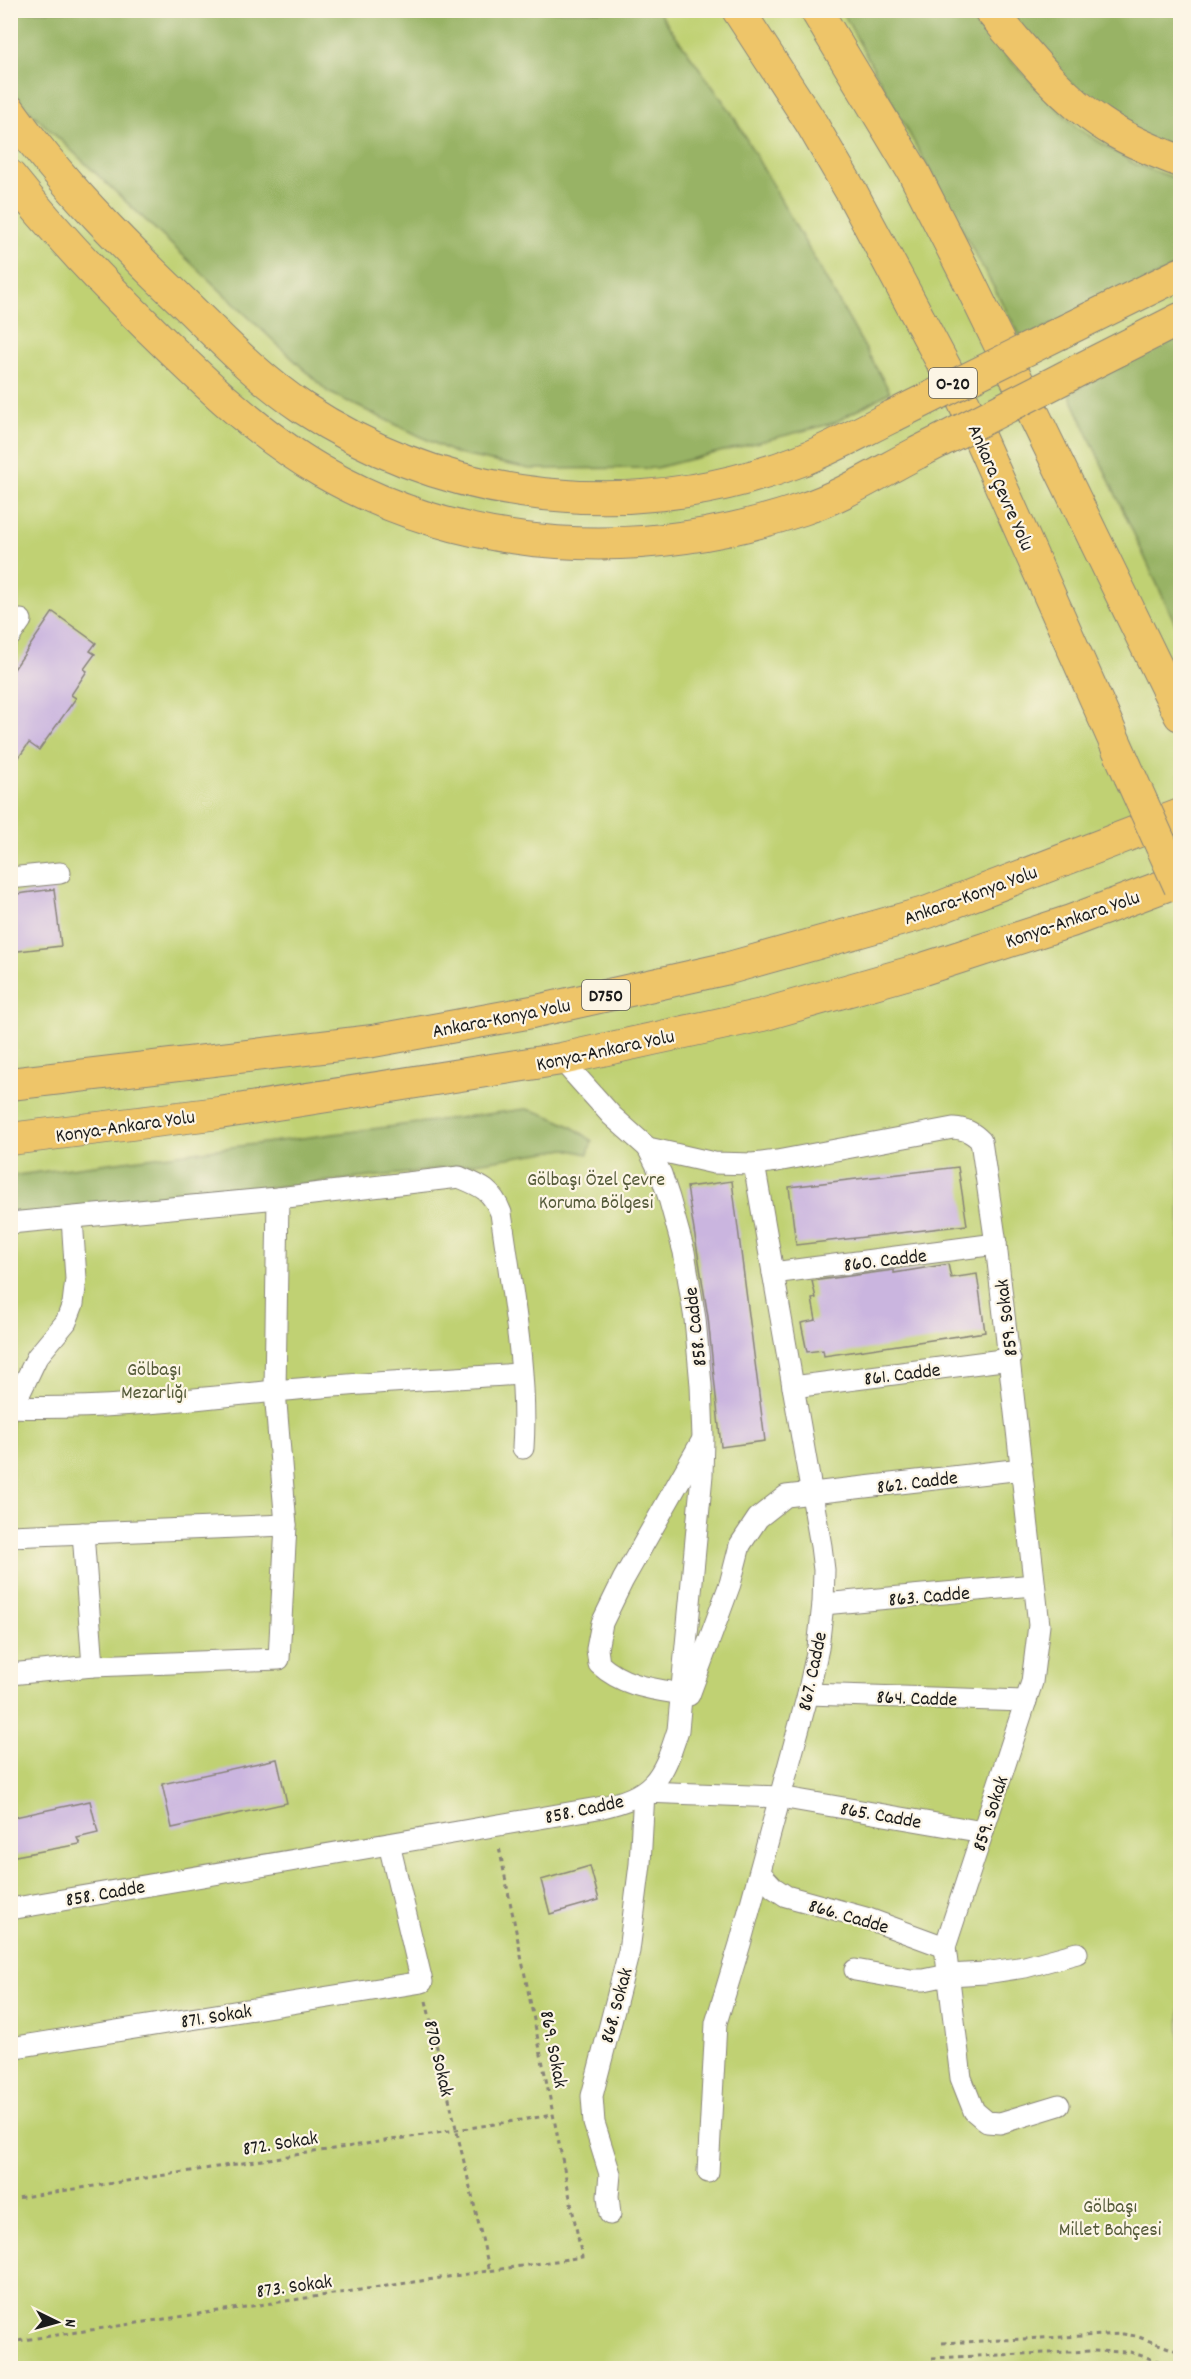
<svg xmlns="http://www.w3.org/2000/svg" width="1191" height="2379" font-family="Dekko,sans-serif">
<rect width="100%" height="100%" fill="#fcf5e5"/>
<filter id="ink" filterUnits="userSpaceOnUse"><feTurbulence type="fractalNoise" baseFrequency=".0167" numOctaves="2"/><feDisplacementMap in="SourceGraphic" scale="12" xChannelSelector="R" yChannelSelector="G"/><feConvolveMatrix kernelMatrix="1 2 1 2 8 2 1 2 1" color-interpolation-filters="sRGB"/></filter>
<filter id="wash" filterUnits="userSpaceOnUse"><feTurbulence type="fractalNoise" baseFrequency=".008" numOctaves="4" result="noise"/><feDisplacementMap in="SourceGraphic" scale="24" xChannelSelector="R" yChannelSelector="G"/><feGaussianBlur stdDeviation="1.35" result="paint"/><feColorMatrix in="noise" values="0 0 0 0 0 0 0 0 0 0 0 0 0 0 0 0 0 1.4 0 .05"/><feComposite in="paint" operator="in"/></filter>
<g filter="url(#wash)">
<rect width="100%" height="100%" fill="#f5ecd3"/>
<!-- green -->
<rect fill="#c0d173" stroke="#6e7648" stroke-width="1.5" x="11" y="11" width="1169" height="2357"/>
<!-- forest -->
<g fill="#98b365" stroke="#5a6840" stroke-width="1.5">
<polygon points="10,11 658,11 731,112 890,392 834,423 656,468 530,469 457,454 328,392 17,99 11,77"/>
<polygon points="842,11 962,11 1077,128 1135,164 1180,180 1180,265 1022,339"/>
<polygon points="990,11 1180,11 1180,161 1142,147"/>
<polygon points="1180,335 1180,634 1069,393"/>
<path d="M 526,1109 C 546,1113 576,1127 592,1141 L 588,1154 L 566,1149 L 417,1172 L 171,1198 L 11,1219 L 10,1176 Z"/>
</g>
<g id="blocks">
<!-- building -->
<g fill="#cab5df">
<polygon points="53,612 96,643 90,651 95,654 84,669 87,671 71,695 76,698 39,750 29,743 10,770 10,675"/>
<polygon points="54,889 61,946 10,952 10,895"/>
<polygon points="958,1167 967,1225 796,1245 789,1187"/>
<polygon points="732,1181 765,1441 721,1447 708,1317 687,1187"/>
<polygon points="948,1264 951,1278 977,1274 985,1332 824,1356 823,1350 807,1352 801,1323 816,1320 812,1299 816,1298 812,1281 894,1270 894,1273"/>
<polygon points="277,1759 287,1803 172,1828 162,1784"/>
<polygon points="90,1801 98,1833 77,1838 80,1844 10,1857 10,1818"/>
<polygon points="590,1866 599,1900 550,1914 541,1880"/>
</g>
</g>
</g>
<g filter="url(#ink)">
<use href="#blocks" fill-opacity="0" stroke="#888478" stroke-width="1.5"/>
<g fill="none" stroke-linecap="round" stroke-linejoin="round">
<!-- minor casing -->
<g stroke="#888478" stroke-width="23">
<g id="minor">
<polyline points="10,636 21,620"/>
<polyline points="10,878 60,873"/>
<path d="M 561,1059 L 612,1116 L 648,1148 L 714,1163 L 754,1164 L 777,1161 L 953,1128 C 966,1129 972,1132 981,1141 L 996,1244 L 1039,1625 L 1032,1682 L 945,1947 L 961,2078 L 974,2111 L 987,2122 L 1000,2123 L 1059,2105"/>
<path d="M 10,1223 L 278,1198 L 459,1177 C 481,1186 492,1190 501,1213 C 511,1288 528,1372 523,1448"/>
<polyline points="773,1273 996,1244"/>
<polyline points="793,1387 1010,1359"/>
<path d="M 10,1407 C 100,1410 186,1400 275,1391 C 357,1383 439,1379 521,1374"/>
<polyline points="13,1407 37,1357 66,1322 73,1304 76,1279 72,1218"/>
<polyline points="83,1533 93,1666"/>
<polyline points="10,1536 286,1525"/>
<polyline points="823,1604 1034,1585"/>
<polyline points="10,1674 93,1666 279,1659 286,1525 275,1391 278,1198"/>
<path d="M 682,1694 C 652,1689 623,1686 599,1664 L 597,1649 L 602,1623 L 623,1580 L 702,1441"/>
<polyline points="808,1694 1026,1701"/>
<polyline points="689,1695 730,1584 740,1545 758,1518 786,1496 1022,1469"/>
<polyline points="760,1873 774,1888 786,1896 866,1918 945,1947"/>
<path d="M 10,1909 L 598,1808 C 653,1796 662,1781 678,1730 L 702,1475 L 703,1438 L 701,1385 L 695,1319 L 684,1252 L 669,1198 L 661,1174 L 648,1148"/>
<polyline points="855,1970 911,1980 924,1980 948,1975 985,1973 1025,1967 1077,1953"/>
<polyline points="10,2048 422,1982 389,1844"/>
<polyline points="708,2172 716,2023 740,1944 808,1694 818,1648 823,1604 824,1570 821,1546 754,1164"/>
<polyline points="610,2214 608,2196 610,2174 594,2123 592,2096 629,1951 640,1864 644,1792 780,1797 983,1832"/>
</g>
</g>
<!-- highway casing -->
<g stroke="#888478" stroke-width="34">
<g id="highway">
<polyline points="738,10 810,121 852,193 964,403 1130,776"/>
<polyline points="816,10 914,173 963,269 1180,715"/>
<path d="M 990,10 C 1024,50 1057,94 1101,123 C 1126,140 1153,151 1180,161"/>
<path d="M 10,111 C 59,180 121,243 182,301 C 220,338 258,378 303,408 C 449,504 635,524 799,461 C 831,449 862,431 893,416"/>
<path d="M 10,176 C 53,230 101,281 150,329 C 202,380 257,434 321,471 C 468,556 643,563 803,509 C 843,496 880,472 917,453"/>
<polyline points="1060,333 1180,274"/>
<polyline points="1079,370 1180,319"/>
<polyline points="10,1084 373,1041 532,1012 729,968 928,912 1180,815"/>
<polyline points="10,1139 219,1113 561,1059 762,1015 923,969 1071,921 1180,880"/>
</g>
</g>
<!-- path -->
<g stroke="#888478" stroke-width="3" stroke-dasharray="4.5 4.5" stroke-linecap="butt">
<polyline points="426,2001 490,2272"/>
<polyline points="10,2199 553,2115"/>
<polyline points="10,2342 582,2257 499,1847"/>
<polyline points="942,2343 1123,2334 1136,2336 1180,2352"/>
<polyline points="932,2358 1092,2351 1130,2352 1179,2368"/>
</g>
<!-- minor -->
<use href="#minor" stroke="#fff" stroke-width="21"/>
<!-- highway -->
<use href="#highway" stroke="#eec569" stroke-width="32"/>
<!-- highway-bridge casing -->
<g stroke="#888478" stroke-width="34" stroke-linecap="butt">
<g id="highway-bridge">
<polyline points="893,416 1060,333"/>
<polyline points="917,453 1079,370"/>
<polyline points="1130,776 1180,887"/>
</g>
</g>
<!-- highway-bridge -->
<use href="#highway-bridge" stroke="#eec569" stroke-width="32"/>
</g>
</g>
<g text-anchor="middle" stroke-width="4.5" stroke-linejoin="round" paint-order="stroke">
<!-- shield labels -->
<g fill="#fcf5e5" stroke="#5f5d58" stroke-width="1.5">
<rect x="929" y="368" width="48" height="30" rx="4.5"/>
<rect x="582" y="980" width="48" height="30" rx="4.5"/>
</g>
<g font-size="18" font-weight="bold" fill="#1c1c1c">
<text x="953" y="389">O-20</text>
<text x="606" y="1001">D750</text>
</g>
<!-- street labels -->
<g font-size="20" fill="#1c1c1c" stroke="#fcf5e5">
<text transform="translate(1002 487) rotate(66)" y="7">Ankara Çevre Yolu</text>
<text transform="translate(970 894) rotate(-20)" y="7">Ankara-Konya Yolu</text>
<text transform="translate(1072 918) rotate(-19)" y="7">Konya-Ankara Yolu</text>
<text transform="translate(501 1017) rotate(-11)" y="7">Ankara-Konya Yolu</text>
<text transform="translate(605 1049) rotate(-12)" y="7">Konya-Ankara Yolu</text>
<text transform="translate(125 1125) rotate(-8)" y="7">Konya-Ankara Yolu</text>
<text transform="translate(885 1259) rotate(-7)" y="7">860. Cadde</text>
<text transform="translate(1005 1318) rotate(-97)" y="7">859. Sokak</text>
<text transform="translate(694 1327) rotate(-97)" y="7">858. Cadde</text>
<text transform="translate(902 1373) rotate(-7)" y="7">861. Cadde</text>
<text transform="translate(917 1481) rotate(-7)" y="7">862. Cadde</text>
<text transform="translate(929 1595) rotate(-5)" y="7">863. Cadde</text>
<text transform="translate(811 1671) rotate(-78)" y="7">867. Cadde</text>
<text transform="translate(917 1697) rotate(2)" y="7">864. Cadde</text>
<text transform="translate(584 1808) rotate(-12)" y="7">858. Cadde</text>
<text transform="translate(989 1813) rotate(-72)" y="7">859. Sokak</text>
<text transform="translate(881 1814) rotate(10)" y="7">865. Cadde</text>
<text transform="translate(105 1892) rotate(-10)" y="7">858. Cadde</text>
<text transform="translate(849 1915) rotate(16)" y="7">866. Cadde</text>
<text transform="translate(615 2005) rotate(-75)" y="7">868. Sokak</text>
<text transform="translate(216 2015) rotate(-9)" y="7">871. Sokak</text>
<text transform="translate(555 2049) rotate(79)" y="7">869. Sokak</text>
<text transform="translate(440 2058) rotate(77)" y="7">870. Sokak</text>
<text transform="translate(280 2142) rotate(-9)" y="7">872. Sokak</text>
<text transform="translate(294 2285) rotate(-8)" y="7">873. Sokak</text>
</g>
<!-- park labels -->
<g font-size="20" fill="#555b3a" stroke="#fcf5e5">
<text x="596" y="1185">Gölbaşı Özel Çevre<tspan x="596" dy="23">Koruma Bölgesi</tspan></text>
<text x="154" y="1375">Gölbaşı<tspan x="154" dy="23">Mezarlığı</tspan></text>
<text x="1110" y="2212">Gölbaşı<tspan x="1110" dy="23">Millet Bahçesi</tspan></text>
</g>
</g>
<!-- margin -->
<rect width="1191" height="2379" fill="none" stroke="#fcf5e5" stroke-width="36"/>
<!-- north arrow -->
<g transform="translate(57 2322) rotate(95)" stroke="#fcf5e5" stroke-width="4.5" paint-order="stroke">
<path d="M0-4.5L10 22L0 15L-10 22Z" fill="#1c1c1c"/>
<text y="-9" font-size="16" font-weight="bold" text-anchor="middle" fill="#1c1c1c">N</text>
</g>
</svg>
